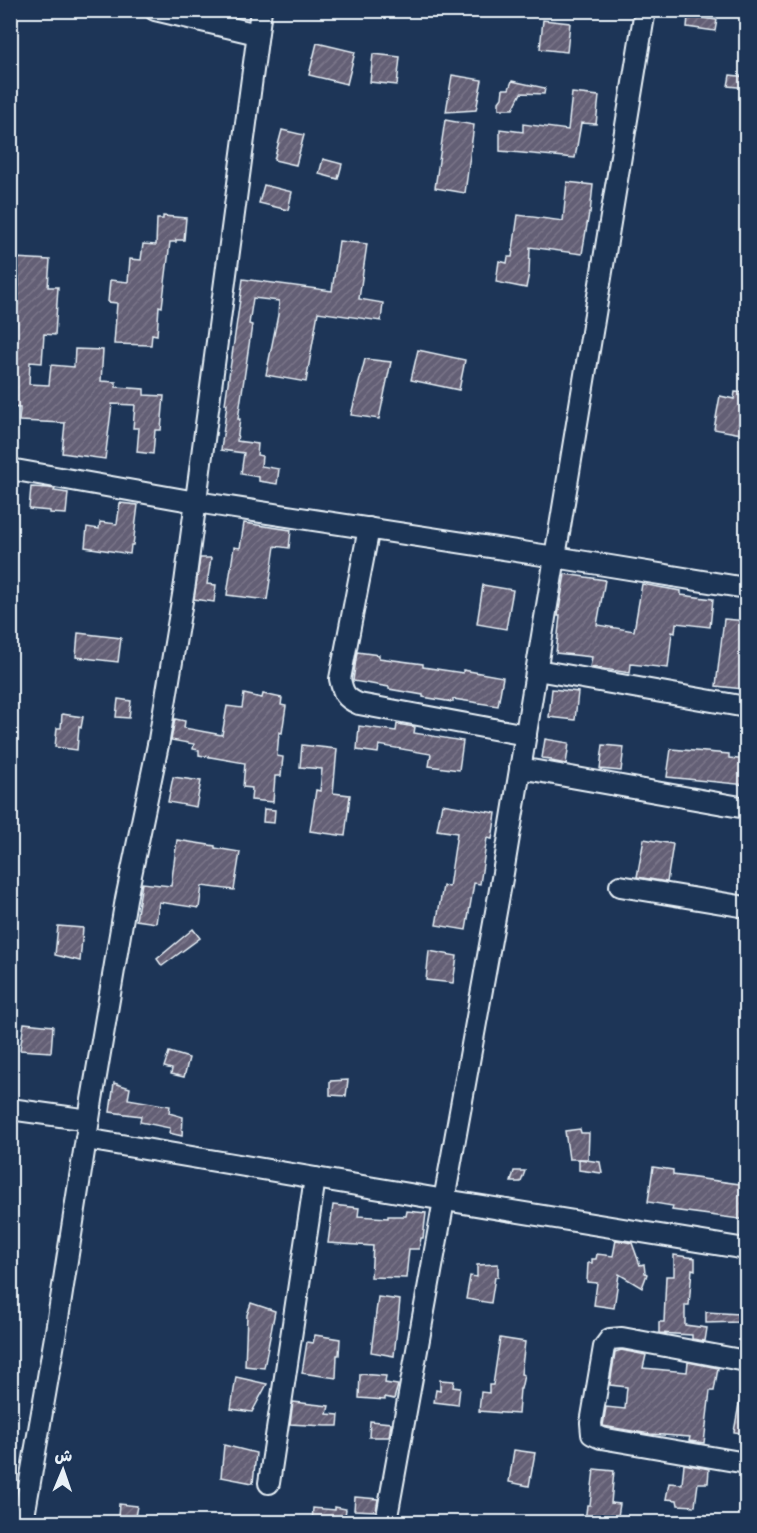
<svg xmlns="http://www.w3.org/2000/svg" width="757" height="1533" font-family="Caveat,'Playpen Sans Arabic',sans-serif">
<defs>
<pattern id="building-hatch" width="6" height="6" patternUnits="userSpaceOnUse" patternTransform="scale(1.5)"><rect width="6" height="6" fill="#645f74"/><path d="M-1 1l2-2M0 6l6-6M5 7l2-2" fill="none" stroke="#7a7689"/></pattern>
</defs>
<rect width="100%" height="100%" fill="#1d3557"/>
<filter id="ink" filterUnits="userSpaceOnUse"><feTurbulence type="fractalNoise" baseFrequency=".0167" numOctaves="2"/><feDisplacementMap in="SourceGraphic" scale="12" xChannelSelector="R" yChannelSelector="G"/><feConvolveMatrix kernelMatrix="1 2 1 2 8 2 1 2 1" color-interpolation-filters="sRGB"/></filter>
<g filter="url(#ink)">
<!-- building -->
<g fill="url(#building-hatch)" stroke="#e8f1f8" stroke-width="1.5">
<polygon points="688,16 717,20 715,31 687,27"/>
<polygon points="543,20 570,23 567,52 540,49"/>
<polygon points="317,43 355,52 347,84 309,75"/>
<polygon points="373,54 400,57 397,85 370,82"/>
<polygon points="452,75 482,80 476,110 446,112"/>
<polygon points="730,75 747,77 747,88 728,86"/>
<polygon points="512,81 545,88 544,94 521,93 513,109 499,109 499,102 502,98 503,89 509,89"/>
<polygon points="572,93 599,96 596,124 581,123 575,158 500,151 500,129 523,132 523,124 568,130"/>
<polygon points="445,120 474,125 465,193 435,188"/>
<polygon points="282,130 304,135 296,165 274,160"/>
<polygon points="323,159 342,164 338,179 319,174"/>
<polygon points="567,182 593,185 590,213 589,213 582,254 530,247 529,273 526,288 496,282 499,261 507,263 508,257 512,257 518,215 563,221"/>
<polygon points="264,185 292,192 288,210 259,203"/>
<polygon points="163,216 186,218 184,240 176,240 176,242 170,242 162,307 159,306 157,335 152,334 151,345 114,344 117,303 108,302 110,280 128,282 130,259 141,260 143,244 156,245 157,219 163,219"/>
<polygon points="339,241 367,244 359,299 383,303 381,321 318,312 306,382 266,375 278,315 279,301 253,298 249,324 252,325 238,419 240,419 237,441 258,444 257,455 262,456 261,466 279,469 277,484 259,481 259,477 241,474 244,453 221,450 227,404 225,404 243,279 332,291"/>
<polygon points="14,258 50,260 48,287 58,287 55,335 44,334 42,363 30,362 29,384 49,385 51,365 74,367 75,349 103,350 101,381 116,382 116,387 144,389 144,395 164,396 161,430 155,430 153,454 137,452 139,428 133,428 135,405 112,404 105,459 62,453 65,423 19,421 20,408 10,407 10,363 13,363 19,279 12,279"/>
<polygon points="418,350 465,360 459,390 411,380"/>
<polygon points="365,359 391,362 379,419 351,415"/>
<polygon points="735,392 747,393 747,435 714,429 720,396 734,399"/>
<polygon points="31,487 49,488 55,489 54,491 68,493 66,514 50,513 50,511 29,509"/>
<polygon points="120,503 138,505 133,545 131,545 130,554 85,547 87,527 99,529 100,522 117,524"/>
<polygon points="244,523 291,530 289,548 275,546 267,600 227,595 234,547 240,548"/>
<polygon points="200,558 211,558 207,584 216,585 214,602 194,599"/>
<polygon points="565,574 605,580 597,625 634,631 642,584 681,591 681,595 713,599 710,627 676,623 675,633 672,632 668,668 631,664 630,673 590,667 592,657 556,653 560,616 558,616"/>
<polygon points="483,585 513,590 506,629 477,624"/>
<polygon points="724,619 747,621 747,657 743,689 716,686"/>
<polygon points="78,633 121,638 118,662 76,657"/>
<polygon points="357,652 379,655 379,658 423,664 423,667 463,673 463,670 503,677 498,706 453,699 453,702 423,697 423,695 389,689 389,687 353,681"/>
<polygon points="552,689 578,692 575,720 549,717"/>
<polygon points="244,694 262,698 263,694 282,698 281,705 286,706 282,733 279,732 277,756 283,757 281,776 275,776 273,802 251,800 252,788 243,787 245,763 199,755 199,750 193,749 194,744 171,740 175,719 185,721 184,728 222,735 227,706 242,708"/>
<polygon points="118,699 131,701 129,718 116,717"/>
<polygon points="62,714 83,717 81,728 79,727 77,750 55,747 57,728 61,728"/>
<polygon points="397,724 415,727 414,733 463,741 459,770 429,766 431,754 379,745 378,753 357,750 359,726 396,731"/>
<polygon points="545,739 569,743 566,764 551,761 551,759 542,758"/>
<polygon points="302,745 337,749 333,793 350,795 345,836 310,831 316,790 320,791 322,769 300,767"/>
<polygon points="603,745 624,747 621,771 600,769"/>
<polygon points="671,749 729,754 729,758 747,760 747,785 667,777"/>
<polygon points="173,777 201,781 196,807 168,802"/>
<polygon points="442,804 496,813 492,839 487,838 480,884 474,883 466,930 436,925 443,886 449,887 457,833 437,830"/>
<polygon points="264,809 275,810 274,823 263,822"/>
<polygon points="644,839 673,844 667,882 637,877"/>
<polygon points="177,840 215,846 215,848 240,852 234,890 202,886 199,908 159,902 156,923 136,920 142,883 171,886"/>
<polygon points="58,926 83,928 80,961 55,955"/>
<polygon points="193,929 200,938 162,966 157,959"/>
<polygon points="429,951 457,956 453,983 426,980"/>
<polygon points="24,1023 53,1026 51,1052 20,1050"/>
<polygon points="169,1052 189,1058 184,1077 171,1074 172,1069 164,1067"/>
<polygon points="348,1080 346,1096 330,1095 330,1081"/>
<polygon points="114,1083 130,1088 128,1099 170,1106 169,1113 183,1117 182,1136 169,1133 170,1128 140,1122 141,1116 110,1112"/>
<polygon points="580,1129 581,1133 589,1133 588,1159 569,1159 565,1131"/>
<polygon points="579,1159 600,1162 602,1173 579,1170"/>
<polygon points="653,1167 673,1170 673,1175 747,1185 747,1220 672,1210 673,1206 648,1202"/>
<polygon points="514,1171 525,1171 521,1182 511,1182"/>
<polygon points="333,1205 359,1208 358,1216 388,1218 388,1216 406,1216 407,1211 426,1213 423,1238 421,1238 419,1249 409,1249 406,1278 371,1277 373,1246 328,1243"/>
<polygon points="616,1240 632,1243 640,1265 644,1264 645,1273 647,1274 642,1288 619,1274 614,1308 594,1305 597,1283 587,1282 588,1263 592,1263 592,1259 596,1259 597,1254 613,1256"/>
<polygon points="674,1255 695,1258 695,1270 692,1269 689,1305 685,1305 685,1325 707,1328 705,1341 692,1339 692,1335 659,1333 659,1322 664,1322 666,1276 674,1276"/>
<polygon points="498,1264 498,1277 495,1277 491,1303 466,1299 470,1276 477,1277 477,1265"/>
<polygon points="378,1297 400,1300 394,1356 371,1352"/>
<polygon points="251,1303 275,1311 264,1368 245,1366 247,1315"/>
<polygon points="706,1312 739,1314 739,1322 706,1323"/>
<polygon points="315,1335 340,1339 339,1355 337,1355 336,1378 302,1373 307,1342 313,1343"/>
<polygon points="500,1338 525,1342 521,1374 524,1375 521,1389 520,1389 518,1414 479,1411 481,1392 489,1393 489,1385 493,1385"/>
<polygon points="621,1350 646,1355 643,1368 687,1372 688,1362 718,1368 714,1391 710,1391 704,1443 689,1441 690,1437 650,1434 603,1426 606,1407 625,1409 627,1387 610,1385 615,1352"/>
<polygon points="360,1374 386,1376 385,1383 398,1385 394,1399 385,1397 385,1400 359,1398"/>
<polygon points="236,1377 267,1384 252,1412 231,1409"/>
<polygon points="440,1380 454,1381 453,1387 460,1388 458,1405 434,1402 436,1390 440,1391"/>
<polygon points="741,1393 747,1394 747,1434 734,1432"/>
<polygon points="293,1402 329,1406 327,1414 339,1415 338,1426 325,1426 290,1424"/>
<polygon points="370,1421 391,1423 389,1437 369,1437"/>
<polygon points="224,1445 256,1453 253,1483 221,1477"/>
<polygon points="514,1450 535,1453 529,1486 509,1482"/>
<polygon points="684,1464 709,1469 708,1483 698,1483 695,1506 678,1505 677,1500 666,1499 669,1483 682,1484"/>
<polygon points="594,1469 614,1471 611,1503 620,1504 617,1522 585,1522 587,1505 590,1505"/>
<polygon points="355,1497 378,1499 376,1511 354,1510"/>
<polygon points="119,1504 137,1506 134,1522 118,1517"/>
<polygon points="335,1507 346,1509 344,1522 312,1522 313,1508 335,1510"/>
</g>
<g fill="none" stroke-linecap="round" stroke-linejoin="round">
<!-- minor casing -->
<g stroke="#e8f1f8" stroke-width="24">
<g id="minor">
<polyline points="155,10 257,34"/>
<polyline points="10,469 196,502 555,557 746,588"/>
<path d="M 369,528 L 340,679 C 343,693 345,698 359,704 L 526,735"/>
<polyline points="537,670 746,707"/>
<polyline points="520,768 746,808"/>
<polyline points="620,886 746,907"/>
<polyline points="10,1109 89,1120"/>
<polyline points="86,1139 445,1200 746,1249"/>
<polyline points="746,1361 622,1338 610,1339 604,1347 591,1423 592,1434 601,1438 746,1463"/>
<polyline points="269,1483 315,1178"/>
<polyline points="23,1522 56,1331 92,1100 126,899 159,740 185,583 261,10"/>
<polyline points="386,1522 503,873 645,10"/>
</g>
</g>
<!-- minor -->
<use href="#minor" stroke="#1d3557" stroke-width="20"/>
</g>
</g>
<!-- margin -->
<rect width="757" height="1533" fill="none" stroke="#1d3557" stroke-width="36"/>
<rect x="18" y="18" width="721" height="1497" fill="none" stroke="#e8f1f8" stroke-width="2" filter="url(#ink)"/>
<!-- north arrow -->
<g transform="translate(63 1470) rotate(2)" stroke="#1d3557" stroke-width="4.5" paint-order="stroke">
<path d="M0-4.5L10 22L0 15L-10 22Z" fill="#e8f1f8"/>
<text y="-9" font-size="16" font-weight="bold" text-anchor="middle" fill="#e8f1f8">ش</text>
</g>
</svg>
